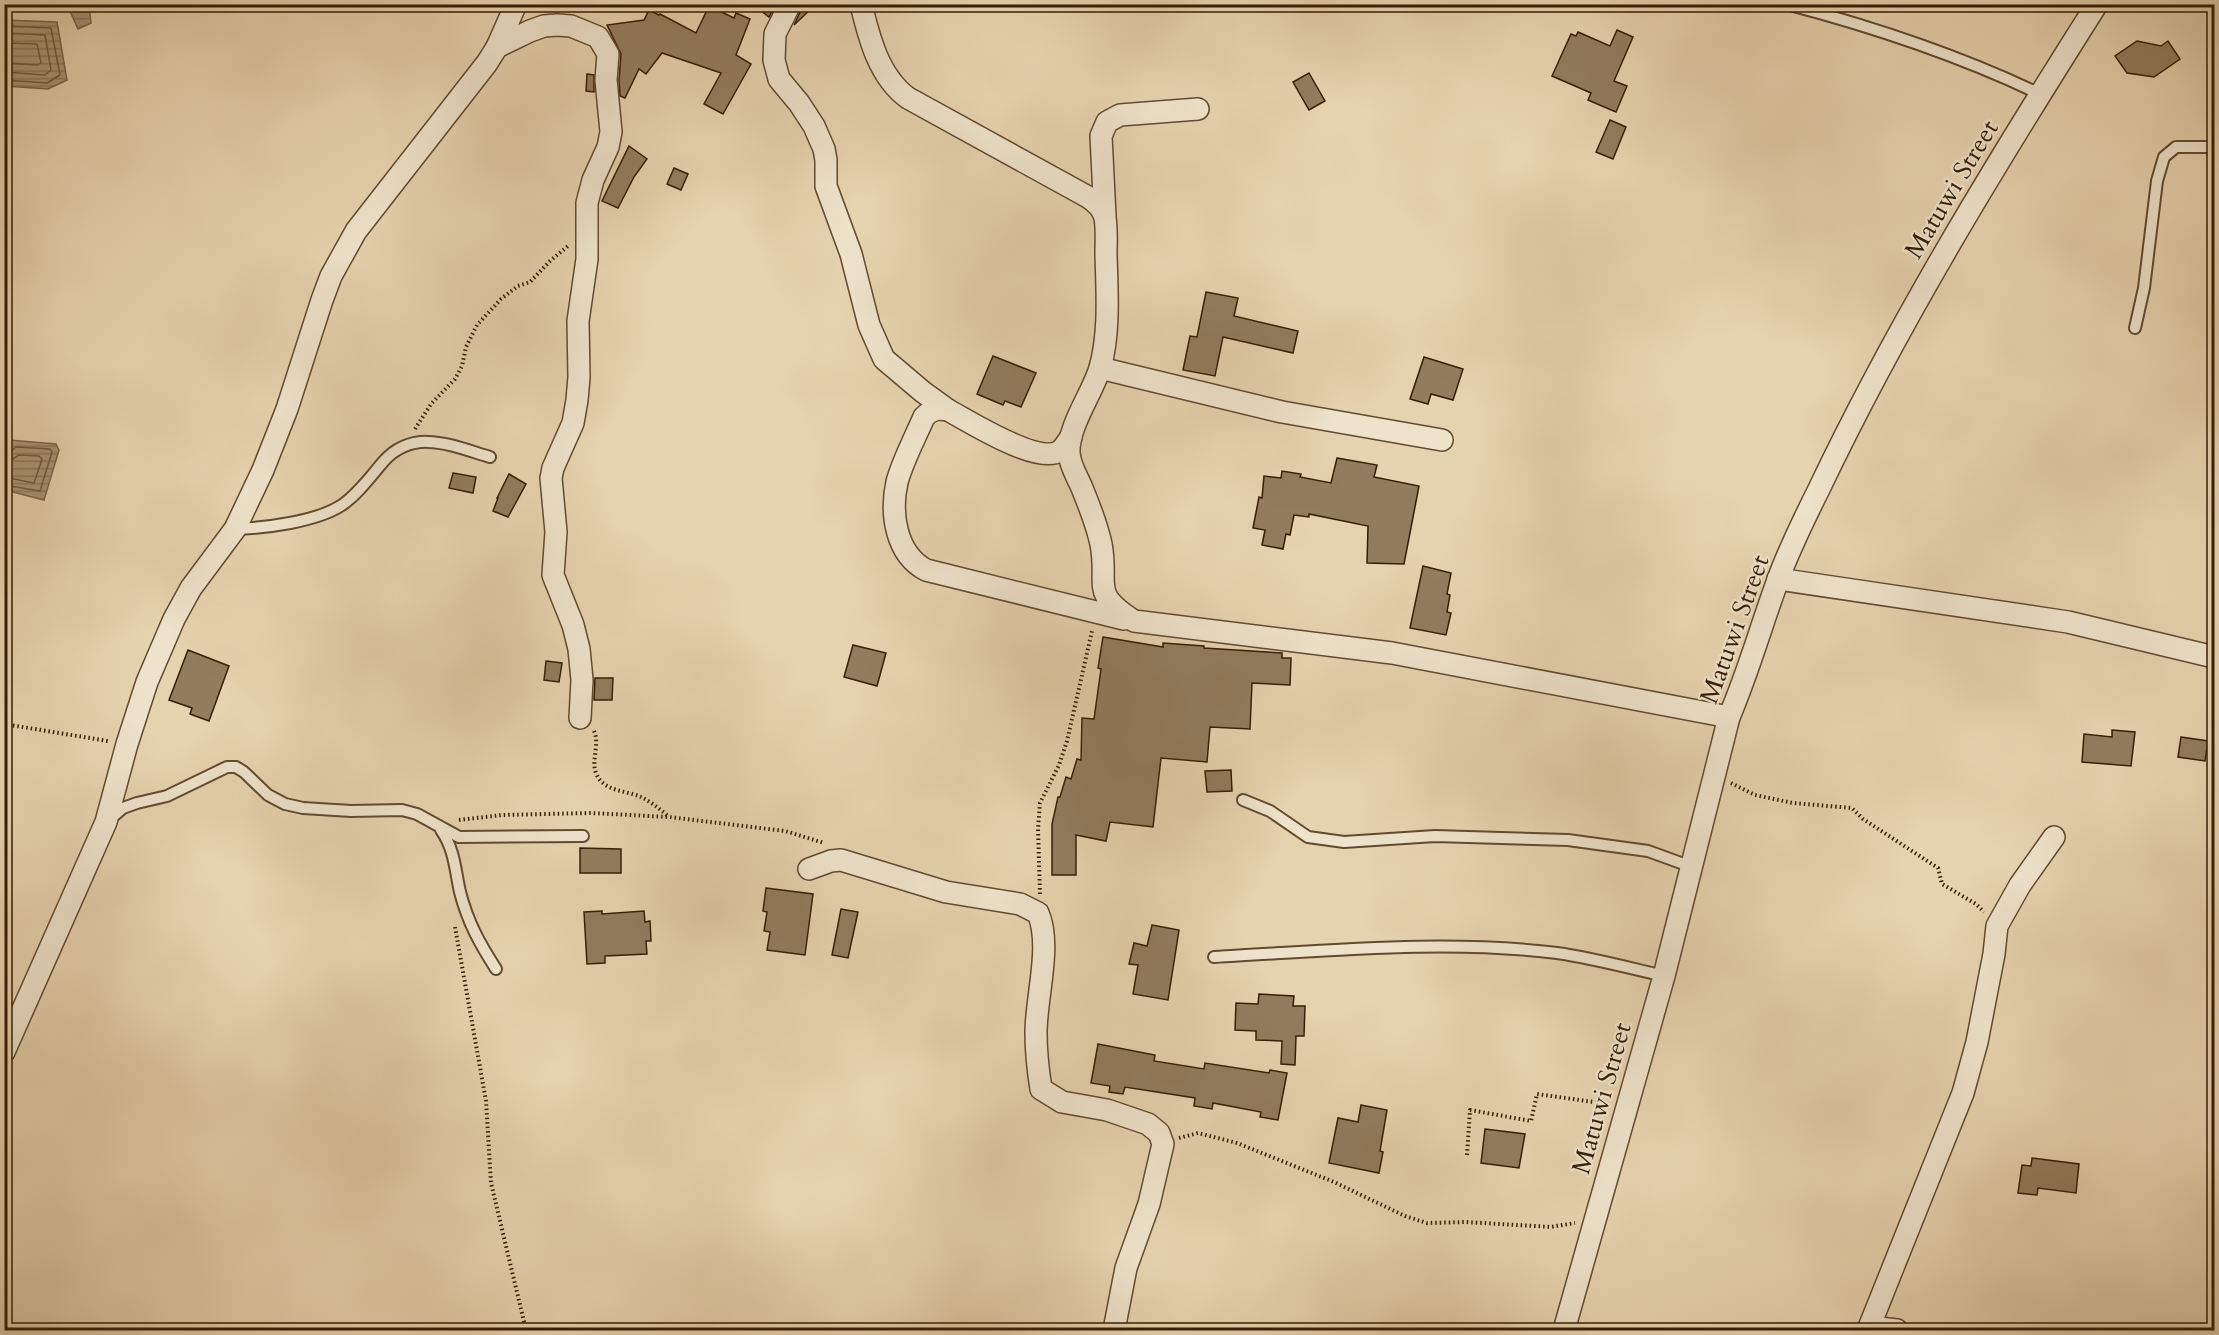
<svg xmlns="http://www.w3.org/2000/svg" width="2219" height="1335" font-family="Cardo,serif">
<defs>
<pattern id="water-rules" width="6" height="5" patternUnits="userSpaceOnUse" patternTransform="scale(1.5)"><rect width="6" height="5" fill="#a99575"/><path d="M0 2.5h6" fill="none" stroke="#8a795e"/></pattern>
</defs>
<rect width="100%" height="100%" fill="#e5d2ae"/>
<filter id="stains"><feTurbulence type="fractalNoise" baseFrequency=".00333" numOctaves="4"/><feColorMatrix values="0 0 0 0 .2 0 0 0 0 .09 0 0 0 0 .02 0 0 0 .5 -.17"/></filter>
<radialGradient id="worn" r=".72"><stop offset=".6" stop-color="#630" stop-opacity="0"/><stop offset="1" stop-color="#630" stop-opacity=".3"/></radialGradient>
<!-- water -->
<g fill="url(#water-rules)" stroke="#7b6548" stroke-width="1.5">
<polygon points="5,4 89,5 91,23 78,29 69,9 5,9"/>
<polygon points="4,20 57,22 67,80 48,89 5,86"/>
<polygon points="9,440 56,444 59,450 44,500 5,490 5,457"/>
</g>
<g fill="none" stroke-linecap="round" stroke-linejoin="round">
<!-- shore -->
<g stroke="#6f5a3d" stroke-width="1.5">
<polyline points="4,26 51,28 60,75 47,83 4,80"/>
<polyline points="4,33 45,35 51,70 45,75 4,72"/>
<polyline points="4,43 37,44 41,63 38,65 4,63"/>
<polyline points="4,453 10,452 16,447 50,449 52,452 40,491 4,485"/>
<polyline points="4,461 11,460 19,455 39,456 42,459 34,483 4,477"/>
</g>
</g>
<!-- building -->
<g fill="#917c5d" stroke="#351e05" stroke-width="1.5">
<polygon points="752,4 776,4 769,17"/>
<polygon points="803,4 816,4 794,25 801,10"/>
<polygon points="709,6 734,18 736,13 750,19 736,55 751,64 723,114 704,104 721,73 662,53 646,74 639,69 625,98 620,96 619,80 621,54 607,25 644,20 649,10 659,15 660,14 696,33"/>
<polygon points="1617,30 1633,37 1614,81 1627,86 1616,112 1588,100 1591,93 1552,76 1571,34 1576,36 1578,32 1610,46"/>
<polygon points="2137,41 2161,46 2168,41 2180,59 2154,77 2127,73 2115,56"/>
<polygon points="1309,73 1325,101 1309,110 1293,82"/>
<polygon points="587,74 594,75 594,92 586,91"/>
<polygon points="1610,120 1626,127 1613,159 1596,152"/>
<polygon points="629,146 647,159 634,177 618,208 602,201"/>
<polygon points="674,168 688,174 681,190 667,184"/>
<polygon points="1206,292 1238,298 1234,316 1298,331 1293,353 1223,337 1215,376 1183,370 1190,336 1197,337"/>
<polygon points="993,356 1036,373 1021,407 1005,401 1003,405 977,394"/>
<polygon points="1424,357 1463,369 1453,400 1431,394 1428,404 1410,399"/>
<polygon points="1337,458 1377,465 1374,477 1419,486 1404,564 1367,563 1368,526 1309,514 1309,517 1294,515 1290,535 1286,534 1283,549 1262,545 1265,530 1253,528 1259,497 1262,498 1264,476 1281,478 1282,471 1301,474 1300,477 1331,483"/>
<polygon points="453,473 476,477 473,493 449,488"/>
<polygon points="509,474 526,484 508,517 493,511 498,498 497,498"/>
<polygon points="1423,566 1451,573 1447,594 1450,595 1447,612 1451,613 1446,635 1410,628"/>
<polygon points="1103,637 1163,647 1163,643 1204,646 1204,648 1282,653 1282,658 1291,658 1290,685 1252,683 1250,729 1210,727 1207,762 1161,758 1153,827 1110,822 1106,841 1076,835 1076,875 1052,875 1052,824 1058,797 1060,797 1066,777 1071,779 1077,759 1081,760 1082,718 1094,719 1101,669 1098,668"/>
<polygon points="853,645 886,653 877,686 844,677"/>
<polygon points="188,650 229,666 209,721 190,714 192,708 169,700"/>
<polygon points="546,661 562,663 559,682 544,680"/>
<polygon points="595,678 613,678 612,700 594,700"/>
<polygon points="2112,730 2135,732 2131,766 2082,762 2084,734 2112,737"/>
<polygon points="2181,737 2208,741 2205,761 2178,757"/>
<polygon points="1231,770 1232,791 1207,792 1205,771"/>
<polygon points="580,848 621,849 621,873 580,873"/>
<polygon points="766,888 813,894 805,955 767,950 770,932 764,931 767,912 763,911"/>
<polygon points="841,909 858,912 848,958 832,955"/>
<polygon points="602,911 602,914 644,911 645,922 650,921 651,941 646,941 647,954 605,956 605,963 587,964 584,912"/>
<polygon points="1152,925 1179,930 1168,1000 1133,994 1138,965 1129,964 1134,943 1147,946"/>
<polygon points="1259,994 1294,996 1293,1006 1305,1006 1304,1036 1296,1036 1295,1065 1281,1064 1282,1041 1256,1040 1256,1031 1235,1030 1236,1003 1258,1004"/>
<polygon points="1098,1044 1155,1055 1154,1061 1204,1069 1205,1063 1269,1073 1270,1070 1287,1073 1278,1120 1260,1117 1261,1112 1213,1103 1212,1109 1194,1106 1195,1098 1125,1087 1123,1094 1109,1092 1110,1086 1091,1083"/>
<polygon points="1361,1105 1387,1110 1380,1151 1383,1152 1379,1173 1329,1163 1338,1118 1358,1122"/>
<polygon points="1485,1129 1525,1134 1519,1168 1481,1163"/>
<polygon points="2032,1158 2079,1164 2076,1193 2038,1188 2037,1195 2018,1193 2022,1165 2031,1166"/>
</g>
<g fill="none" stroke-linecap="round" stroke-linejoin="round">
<!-- service casing -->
<g stroke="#614b2f" stroke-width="14">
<g id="service">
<path d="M 1786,4 C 1874,27 1958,55 2040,94"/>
<polyline points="2135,328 2144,288 2157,181 2164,157 2176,147 2214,147"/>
<path d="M 235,529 C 265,528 316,522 342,505 C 358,494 371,476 383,462 C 414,427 453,446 490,457"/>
<polyline points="1243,800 1270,811 1308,837 1344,842 1435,836 1568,840 1648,851 1692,867"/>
<polyline points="109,820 123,808 137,803 167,796 227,767 236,767 244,772 268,795 285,804 303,808 351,811 402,810 417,814 459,837 583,836"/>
<path d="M 441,830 C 455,850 455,870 460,892 C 468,923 480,944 496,969"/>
<path d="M 1214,957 C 1327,951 1444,939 1557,953 C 1593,958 1629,968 1664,976"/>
</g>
</g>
<!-- minor casing -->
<g stroke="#614b2f" stroke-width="24">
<g id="minor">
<polyline points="790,4 775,34 774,60 779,79 799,103 814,126 824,149 826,160 826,186 851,254 869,325 884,359 923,392 948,410"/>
<path d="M 861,4 C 869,38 879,77 908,98 L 1088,197 C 1096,202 1103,208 1105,218 C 1107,229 1106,242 1106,254 C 1107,291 1110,332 1100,368 C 1092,394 1068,426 1069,453 C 1070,466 1077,476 1082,488 C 1089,505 1097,525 1101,544 C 1109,587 1089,592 1134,621 L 1392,653 L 1729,717"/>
<polyline points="497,47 530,31 544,26 557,25 571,26 598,37 608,54 606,80 611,132 608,147 593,180 587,203 587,259 578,321 579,377 577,400 573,423 553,468 551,478 556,532 553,575 573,625 579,649 582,680 580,718"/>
<polyline points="1105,216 1101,136 1107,122 1120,115 1198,109"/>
<polyline points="1100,368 1282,412 1442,440"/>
<path d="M 1071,437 C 1068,441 1064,448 1060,451 C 1038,465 970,422 948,410 C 938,408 932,409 924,417 C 915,438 903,460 897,482 C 890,514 896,554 926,570 L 1124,619"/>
<polyline points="1778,579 2068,622 2214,657"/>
<path d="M 809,869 L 831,861 L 841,860 L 946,892 L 1020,904 L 1038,913 C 1052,945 1036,997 1036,1033 C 1036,1052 1038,1070 1041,1089 L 1062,1102 L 1107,1110 L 1148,1124 L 1159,1133 L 1163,1144 L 1149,1204 L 1126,1268 L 1114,1330"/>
<polyline points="4,1052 106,822 127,744 147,682 174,619 191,588 235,529 263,470 287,409 322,300 331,276 356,231 487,63 497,47 516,4"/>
<polyline points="1870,1327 1897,1330"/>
<path d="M 1564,1330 L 1664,976 L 1729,717 C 1748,673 1761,626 1778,580 C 1789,549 1804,519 1819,489 C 1899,321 1997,162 2097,4"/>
<polyline points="1868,1330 1963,1093 1977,1042 1994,954 1997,926 2020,885 2054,837"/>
</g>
</g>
<!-- path -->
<g stroke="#351e05" stroke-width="4" stroke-dasharray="1.5 3" stroke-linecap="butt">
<polyline points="415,429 431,404 455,379 462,366 466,347 477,325 501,299 518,286 530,282 550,261 568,246"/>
<polyline points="4,724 108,741"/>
<path d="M 594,731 C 600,744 591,760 596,773 C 603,792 626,790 641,797 C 651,802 660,809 669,817"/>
<polyline points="1731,783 1755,795 1793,803 1852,808 1863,819 1938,868 1942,884 1976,904 1984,912"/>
<polyline points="459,820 502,815 591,813 669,817 785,831 824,843"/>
<polyline points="1040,894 1038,829 1040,803 1059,765 1067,741 1092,631"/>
<polyline points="455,927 486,1101 491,1183 526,1330"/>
<polyline points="1179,1138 1198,1133 1237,1143 1334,1182 1405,1216 1427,1223 1466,1222 1551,1227 1575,1223"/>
<polyline points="1467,1155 1470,1110 1531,1121 1537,1094 1608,1104"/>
</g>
<!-- service -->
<use href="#service" stroke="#eee2ca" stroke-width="10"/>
<!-- minor -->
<use href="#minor" stroke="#eee2ca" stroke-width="21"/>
</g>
<g text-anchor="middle" stroke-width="4.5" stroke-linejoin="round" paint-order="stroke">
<!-- street labels -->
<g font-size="26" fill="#351e05" stroke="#eee2ca">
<text transform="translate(1951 189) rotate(-59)" y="9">Matuwi Street</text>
<text transform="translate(1734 629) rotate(-70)" y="9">Matuwi Street</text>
<text transform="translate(1601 1098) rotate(-74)" y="9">Matuwi Street</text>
</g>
</g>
<!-- margin -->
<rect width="2219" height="1335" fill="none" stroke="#e5d2ae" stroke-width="24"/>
<rect x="6" y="6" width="2207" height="1323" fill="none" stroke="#351e05" stroke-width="3"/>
<rect x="12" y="12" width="2195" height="1311" fill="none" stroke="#351e05" stroke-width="1.5"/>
<rect width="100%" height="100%" filter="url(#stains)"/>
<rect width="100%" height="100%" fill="url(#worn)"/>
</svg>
